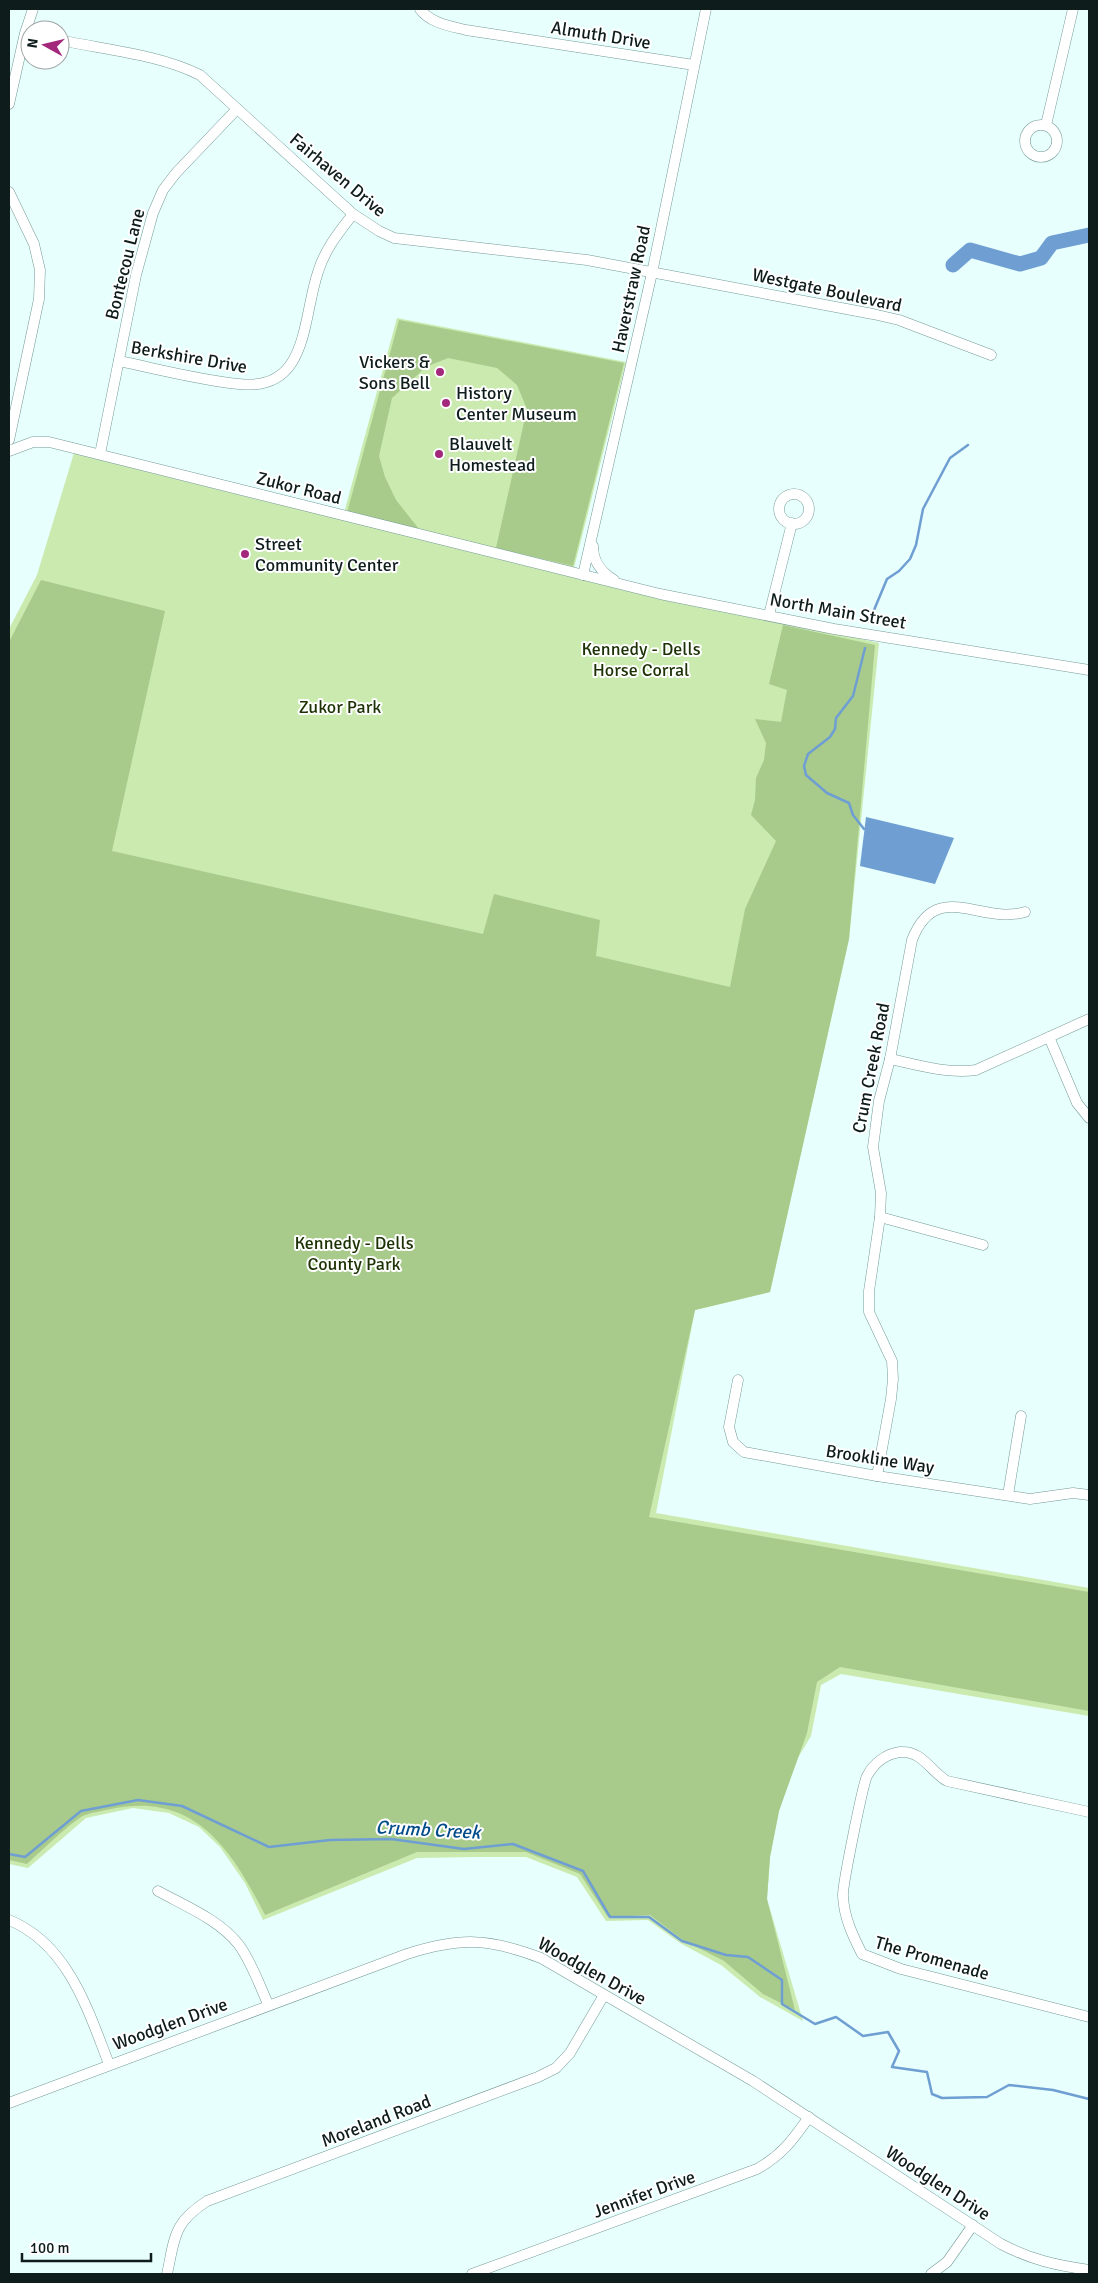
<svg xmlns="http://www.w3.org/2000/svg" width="1098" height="2283" font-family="Signika,sans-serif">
<rect width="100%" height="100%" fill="#e7fffd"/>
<!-- green -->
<g fill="#caeab0">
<polygon points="397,318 626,362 574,568 344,513"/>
<polygon points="74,453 563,572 879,643 849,939 770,1292 695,1310 656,1513 1089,1588 1089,1716 841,1674 821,1685 811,1736 793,1766 779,1811 770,1857 767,1899 803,2021 760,1997 721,1965 680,1943 648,1920 606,1921 577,1877 526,1857 477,1857 417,1858 263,1920 245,1883 220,1847 199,1827 169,1813 133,1808 86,1818 28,1868 9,1864 9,629 37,575"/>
</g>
<!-- forest -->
<g fill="#a8cb8b">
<polygon points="399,320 624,363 573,566 496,548 527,409 517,385 497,368 448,358 426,367 392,398 379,456 385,477 396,500 419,529 347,513"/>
<path d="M 41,580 L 165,611 L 112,851 L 483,934 L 494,894 L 600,920 L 596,956 L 730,987 L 745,909 L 776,841 L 751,815 L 755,800 L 756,778 L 764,760 L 766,743 L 755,719 L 781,722 L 787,690 L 769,684 L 783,625 L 875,645 L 849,939 L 770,1292 L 695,1310 L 649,1517 L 1089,1592 L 1089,1711 L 840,1667 L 817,1682 L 807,1733 L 779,1811 L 770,1857 L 767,1899 L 795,2010 L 763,1994 L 724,1961 L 683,1940 L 650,1915 L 608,1917 L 580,1874 L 526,1852 L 417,1852 L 265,1915 C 232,1850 195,1791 111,1809 C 103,1811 93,1812 85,1815 C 74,1819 38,1854 27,1864 L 9,1860 L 9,642 Z"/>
</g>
<!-- water -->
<polygon fill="#6f9ed3" points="866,817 954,838 935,884 860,866"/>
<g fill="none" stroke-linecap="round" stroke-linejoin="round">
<!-- stream -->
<g stroke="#6f9ed3" stroke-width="2.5">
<polyline points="869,622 887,579 899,571 910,559 916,545 923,509 950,458 968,445"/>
<polyline points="864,829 853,815 849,803 827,793 806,775 804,766 808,754 830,737 835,729 836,718 853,696 865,648"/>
<polyline points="9,1854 25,1857 81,1811 138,1800 182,1806 269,1847 330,1840 391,1839 464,1849 513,1844 583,1871 610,1917 649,1917 682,1941 726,1955 748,1957 782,1980 782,2004 815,2024 836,2017 863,2036 888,2032 899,2051 892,2067 927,2072 932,2094 942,2098 987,2097 1009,2085 1053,2090 1089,2099"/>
</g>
<!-- river -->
<polyline stroke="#6f9ed3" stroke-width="15" points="953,265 970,250 1020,264 1041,258 1052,243 1089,235"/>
<!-- minor casing -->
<g stroke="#759a98" stroke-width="11">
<g id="minor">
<path d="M 420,9 C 430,23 450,26 466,30 L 694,65"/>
<path d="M 60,40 C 106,50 158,54 200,75 L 353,214 L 379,231 L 394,238 L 587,260 L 873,314 L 899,320 L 991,355"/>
<polyline points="9,104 25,33 33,9"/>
<circle cx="1041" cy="141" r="16"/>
<polyline points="1046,125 1073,9"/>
<polyline points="9,192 34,244 40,270 39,299 9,440"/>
<path d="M 119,361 C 158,369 199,380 239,384 C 309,392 302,319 318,272 C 325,249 339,232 353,214"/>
<polyline points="9,451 33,442 49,442 660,594 834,629 1089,670"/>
<polyline points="100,454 136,275 153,213 163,190 176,173 237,109"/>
<circle cx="794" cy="509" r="15"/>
<path d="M 593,546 C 593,562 601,572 614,580"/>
<polyline points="583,575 652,273 706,9"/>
<polyline points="769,615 792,523"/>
<polyline points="1049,1037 1077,1103 1089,1118"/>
<path d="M 890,1059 C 919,1065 946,1074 976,1070 L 1089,1019"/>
<polyline points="880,1217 983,1245"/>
<polyline points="738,1380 729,1427 733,1442 744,1452 877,1476 1030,1499 1073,1493 1089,1495"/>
<path d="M 877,1476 L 891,1399 L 893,1379 L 892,1361 L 869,1312 L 869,1291 L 880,1217 L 881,1193 L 873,1147 L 879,1101 L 890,1059 L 912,940 C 936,878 980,925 1025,912"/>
<polyline points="1008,1495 1021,1416"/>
<path d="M 1089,1812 L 947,1781 C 931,1772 922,1750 900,1752 C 886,1754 874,1763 867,1776 C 863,1784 842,1887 843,1896 C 844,1918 853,1936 862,1954 L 901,1969 L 1089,2017"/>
<path d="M 158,1891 C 185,1906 220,1920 239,1945 C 252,1963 259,1984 268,2004"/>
<path d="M 9,1920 C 68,1944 88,2010 109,2064"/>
<path d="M 9,2103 L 407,1954 C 460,1937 489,1938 541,1958 L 753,2081 L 1001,2244 C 1032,2260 1055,2265 1089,2270"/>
<path d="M 167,2274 C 175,2237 173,2223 207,2201 L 538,2077 L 556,2068 L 570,2053 L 604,1995"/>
<path d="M 472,2274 L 757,2169 C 782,2155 792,2141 809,2117"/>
<polyline points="931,2274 947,2262 973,2225"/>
</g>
</g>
<!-- minor -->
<use href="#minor" stroke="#fff" stroke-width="10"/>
</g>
<!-- markers -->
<g fill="#a3287c" stroke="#fff" stroke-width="2">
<circle cx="440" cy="372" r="5"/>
<circle cx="446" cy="403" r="5"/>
<circle cx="439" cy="454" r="5"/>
<circle cx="245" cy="554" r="5"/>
</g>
<g text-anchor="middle" stroke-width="4" stroke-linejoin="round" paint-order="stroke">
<!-- street labels -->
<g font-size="18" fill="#0e1d1c" stroke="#fff">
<text transform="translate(601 35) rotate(9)" y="6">Almuth Drive</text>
<text transform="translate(338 175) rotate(40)" y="6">Fairhaven Drive</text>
<text transform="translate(125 264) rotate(-76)" y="6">Bontecou Lane</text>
<text transform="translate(631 289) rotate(-78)" y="6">Haverstraw Road</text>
<text transform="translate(827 290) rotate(12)" y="6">Westgate Boulevard</text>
<text transform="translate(189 357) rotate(10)" y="6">Berkshire Drive</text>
<text transform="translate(299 488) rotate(14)" y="6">Zukor Road</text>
<text transform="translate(838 611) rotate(10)" y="6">North Main Street</text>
<text transform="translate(871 1068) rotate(-79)" y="6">Crum Creek Road</text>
<text transform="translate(880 1459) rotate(9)" y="6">Brookline Way</text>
<text transform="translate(932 1958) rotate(16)" y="6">The Promenade</text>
<text transform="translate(592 1971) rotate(29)" y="6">Woodglen Drive</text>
<text transform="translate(170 2024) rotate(-20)" y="6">Woodglen Drive</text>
<text transform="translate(376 2121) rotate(-21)" y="6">Moreland Road</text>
<text transform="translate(938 2183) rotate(33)" y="6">Woodglen Drive</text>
<text transform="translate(644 2194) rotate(-20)" y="6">Jennifer Drive</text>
</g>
<!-- poi labels -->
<g font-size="18" fill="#0e1d1c" stroke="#fff" text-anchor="start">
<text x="430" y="368" text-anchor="end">Vickers &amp;<tspan x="430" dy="21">Sons Bell</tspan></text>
<text x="456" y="399">History<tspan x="456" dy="21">Center Museum</tspan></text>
<text x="449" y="450">Blauvelt<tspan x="449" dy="21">Homestead</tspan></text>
<text x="255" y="550">Street<tspan x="255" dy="21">Community Center</tspan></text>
</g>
<!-- park labels -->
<g font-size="18" fill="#1c3204" stroke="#fff">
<text x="641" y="655">Kennedy - Dells<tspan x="641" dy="21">Horse Corral</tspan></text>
<text x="340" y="713">Zukor Park</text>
<text x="354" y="1249">Kennedy - Dells<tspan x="354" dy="21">County Park</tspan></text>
</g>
<!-- water labels -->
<g font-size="19" font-style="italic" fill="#034b8b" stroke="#fff">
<text transform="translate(428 1829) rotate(3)" y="7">Crumb Creek</text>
</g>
</g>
<!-- border -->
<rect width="1098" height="2283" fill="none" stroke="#0e1d1c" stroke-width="20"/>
<!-- north arrow -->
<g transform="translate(45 45) rotate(278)"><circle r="24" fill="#ffffff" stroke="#9fa5a4"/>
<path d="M0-4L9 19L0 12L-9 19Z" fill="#a3287c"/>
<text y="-8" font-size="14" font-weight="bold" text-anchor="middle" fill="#0e1d1c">N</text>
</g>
<!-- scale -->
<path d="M22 2253v8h129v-8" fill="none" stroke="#0e1d1c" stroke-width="2.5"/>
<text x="30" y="2253" font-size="15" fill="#0e1d1c" stroke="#ffffff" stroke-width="4" paint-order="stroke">100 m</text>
</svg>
